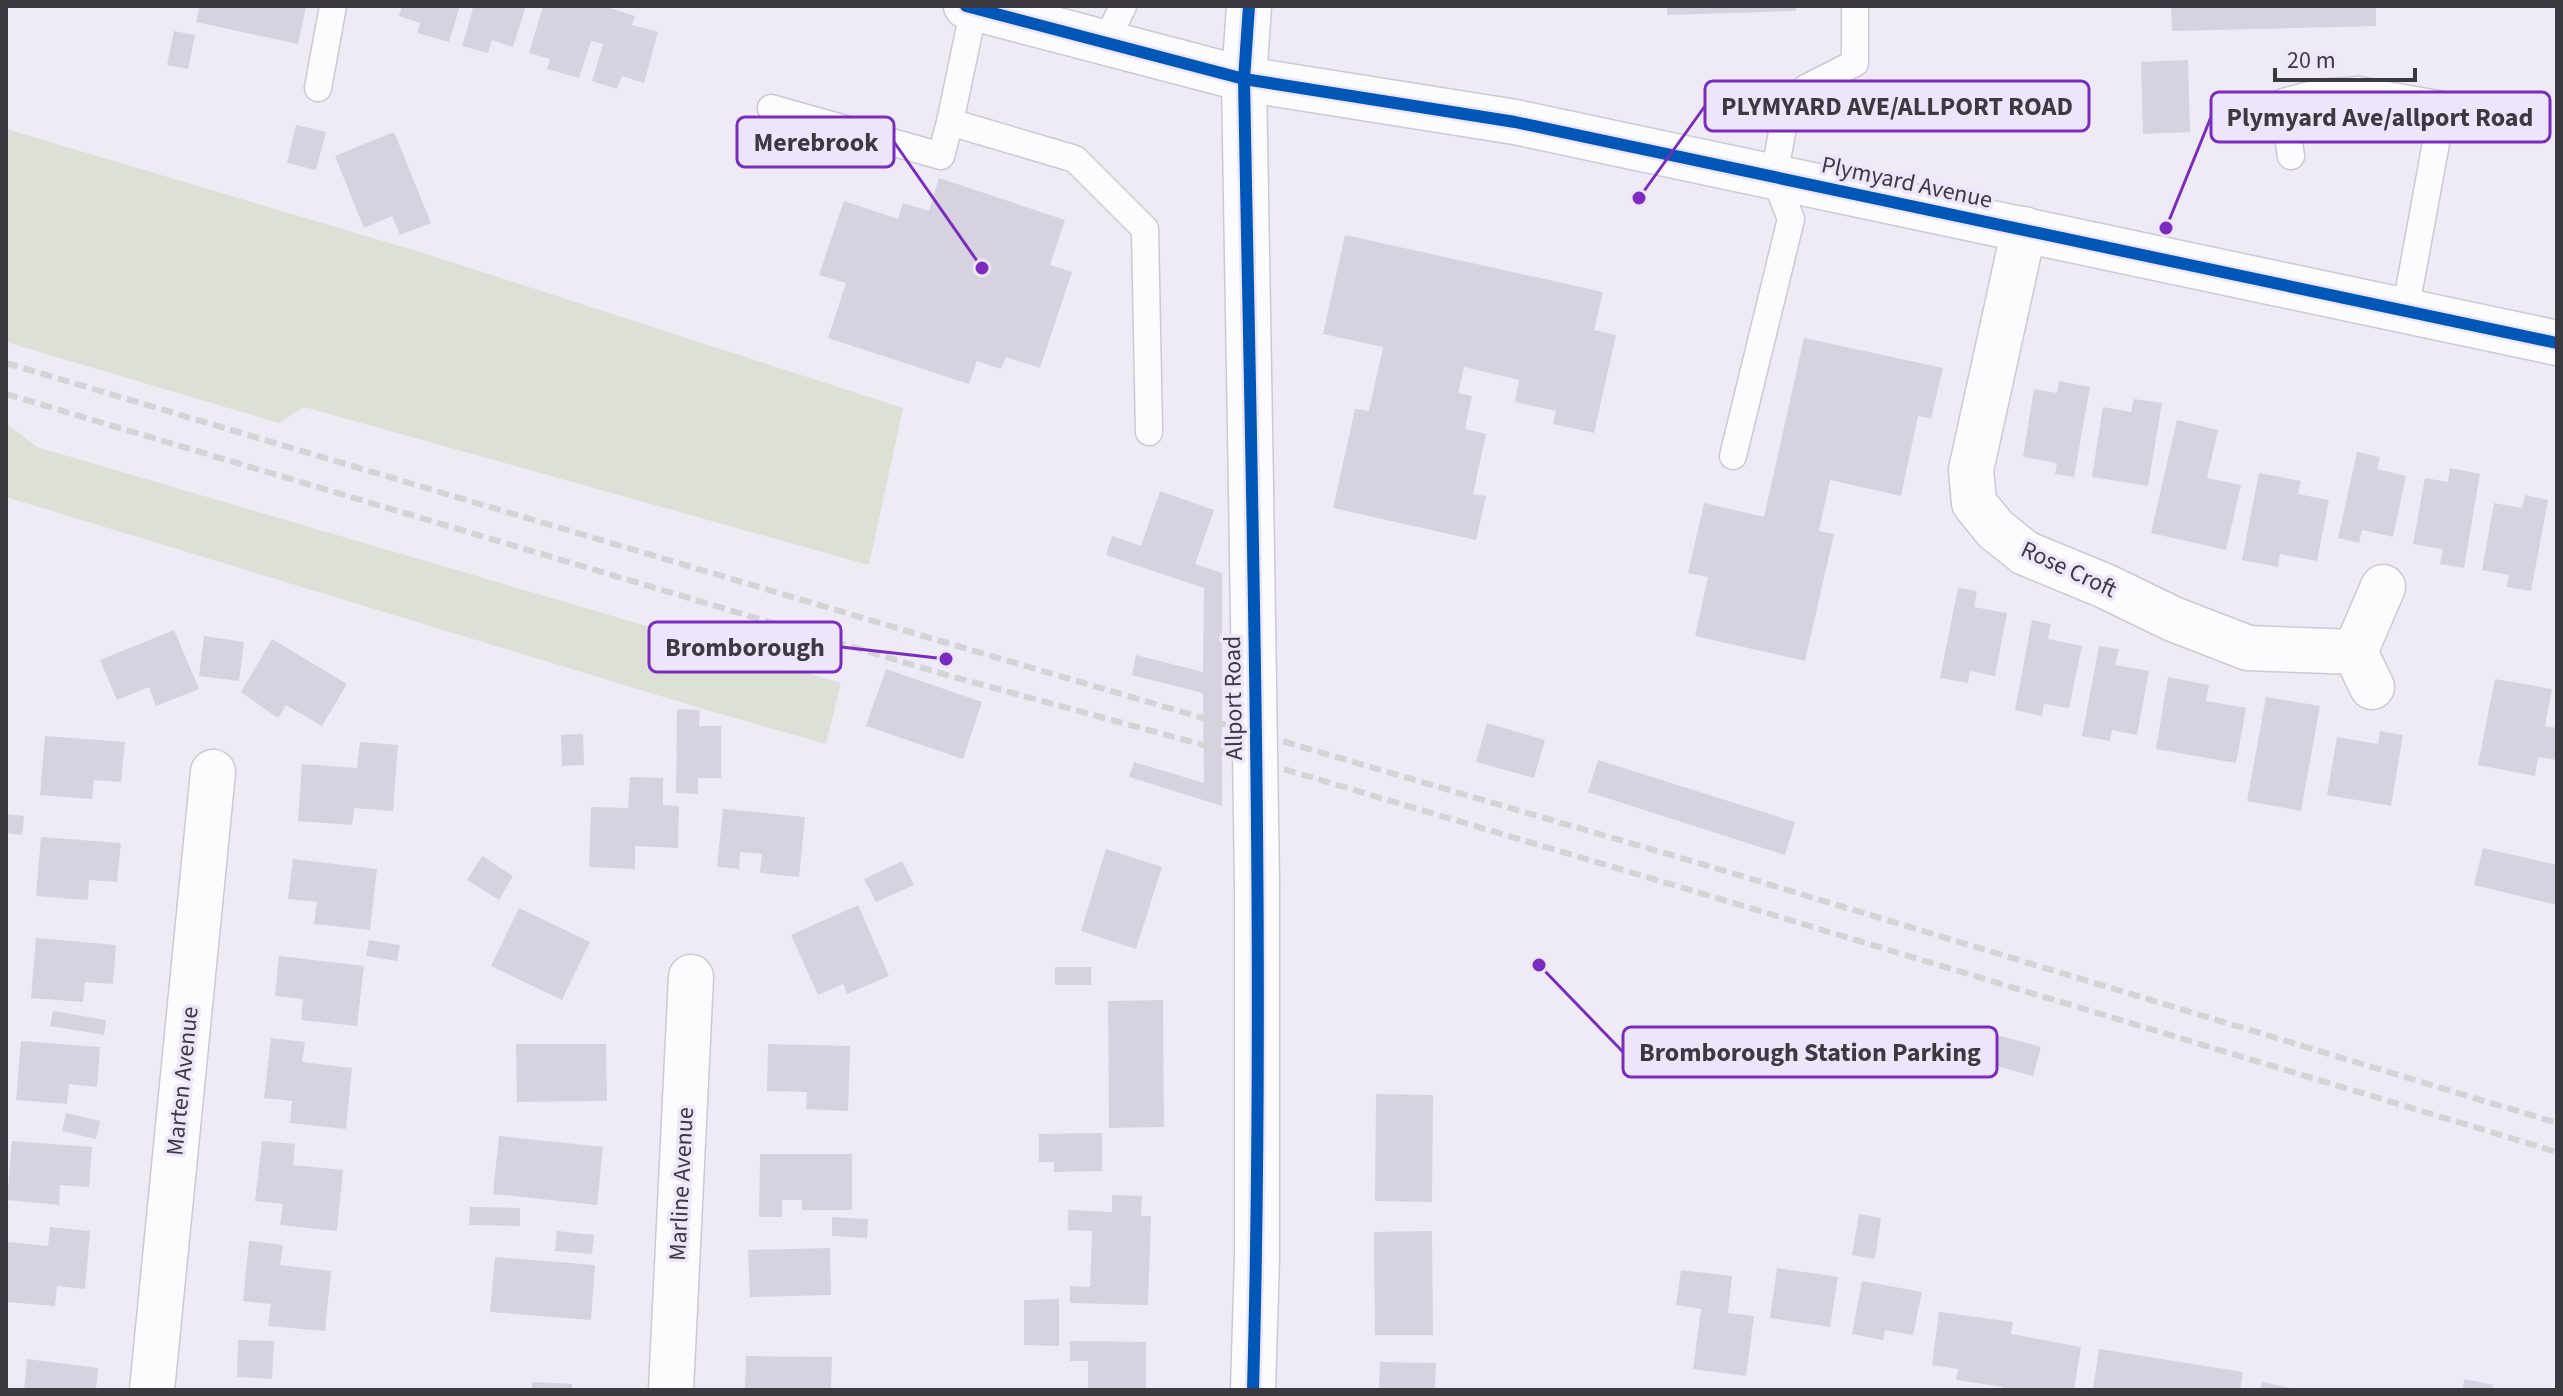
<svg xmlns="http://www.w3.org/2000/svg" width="2563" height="1396" font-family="'Source Sans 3',sans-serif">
<rect width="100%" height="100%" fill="#eeebf6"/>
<!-- green -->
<g fill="#dde0d4">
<polygon points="6,129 433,256 903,408 869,565 304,407 279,423 6,342"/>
<polygon points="6,423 37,447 841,683 826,744 700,708 6,497"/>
</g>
<!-- building -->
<g fill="#d7d2df">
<polygon points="200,6 300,6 306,7 298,44 196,22"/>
<polygon points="402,6 460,6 449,42 417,33 420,23 399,16"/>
<polygon points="467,6 526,6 513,47 492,40 488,53 462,46 473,9"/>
<polygon points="543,6 603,6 635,16 632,25 658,32 644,83 622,76 617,89 592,81 603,44 591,41 579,78 547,69 550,59 529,53"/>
<polygon points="1667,6 1795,6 1796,11 1667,15"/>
<polygon points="2171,6 2376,6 2376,26 2172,31"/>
<polygon points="174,31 195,35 188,69 167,65"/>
<polygon points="2188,60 2190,132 2143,134 2141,62"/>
<polygon points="296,125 326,132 316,170 287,163"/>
<polygon points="394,132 431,223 400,235 392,216 364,228 335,156"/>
<polygon points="939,178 1065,220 1050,265 1072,272 1040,368 1006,357 1001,369 977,361 969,384 828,338 846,283 819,275 844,201 898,219 903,203 929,211"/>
<polygon points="1345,235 1603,292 1594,330 1616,335 1594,433 1553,424 1556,411 1515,402 1519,380 1464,367 1458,393 1472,396 1465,429 1486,434 1473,494 1486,496 1476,540 1333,508 1355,409 1369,411 1383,347 1323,334"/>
<polygon points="1804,338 1943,368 1931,419 1918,416 1901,496 1830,480 1819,531 1834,534 1805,661 1695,636 1708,577 1688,573 1704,503 1764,517"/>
<polygon points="2059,381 2090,387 2074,477 2055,474 2057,463 2023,457 2034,389 2057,393"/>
<polygon points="2134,399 2162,403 2148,486 2092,477 2103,407 2131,412"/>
<polygon points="2177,420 2218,430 2207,478 2241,485 2226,550 2151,533"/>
<polygon points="2357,452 2380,457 2377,469 2406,476 2393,537 2362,530 2359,543 2338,538"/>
<polygon points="2450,468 2480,474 2464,568 2440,564 2443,549 2413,544 2425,478 2448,482"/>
<polygon points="2259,473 2301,481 2298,494 2329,500 2317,561 2280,554 2278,567 2242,560"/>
<polygon points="1160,491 1214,510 1195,564 1222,573 1222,806 1129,777 1134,762 1204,783 1203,693 1132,675 1136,655 1203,672 1204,588 1106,555 1112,536 1141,546"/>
<polygon points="2525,495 2548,500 2531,591 2507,587 2509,575 2482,570 2494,503 2522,508"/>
<polygon points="1958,588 1977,591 1974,607 2007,613 1995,676 1970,671 1968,683 1940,678"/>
<polygon points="2032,620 2051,624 2048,639 2082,646 2069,708 2044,704 2042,716 2015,710"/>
<polygon points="174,630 199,689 156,706 149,687 117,700 100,660"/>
<polygon points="204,636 244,642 239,681 199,676"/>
<polygon points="272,639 347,684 322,726 286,705 278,718 241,692"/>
<polygon points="2099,646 2119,649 2115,665 2149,671 2137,735 2112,730 2110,741 2082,736"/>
<polygon points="886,669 982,702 963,759 866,726"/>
<polygon points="2168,677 2209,685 2206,701 2246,708 2236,763 2156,749"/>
<polygon points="2495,679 2552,689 2545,726 2557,728 2557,760 2538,757 2535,776 2478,765"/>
<polygon points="2266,697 2320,706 2301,811 2247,801"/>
<polygon points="677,709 700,710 699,726 721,726 721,778 698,778 698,794 676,793"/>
<polygon points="1487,723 1545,740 1534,778 1476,762"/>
<polygon points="2380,731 2403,735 2391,806 2327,795 2337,737 2378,744"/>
<polygon points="583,734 584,765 562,766 561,735"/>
<polygon points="45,736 125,742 121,782 94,780 92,799 40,795"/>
<polygon points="360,742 398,745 393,811 354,808 352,825 298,821 302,764 357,768"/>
<polygon points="1598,760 1795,822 1785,855 1588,792"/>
<polygon points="630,777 663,778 663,805 679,806 678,848 635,846 635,869 589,867 591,807 628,808"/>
<polygon points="723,809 805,817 799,877 760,873 762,854 740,852 739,869 717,867"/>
<polygon points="6,814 24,816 22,835 6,833"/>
<polygon points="41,837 121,843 117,882 89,880 88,900 36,896"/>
<polygon points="2483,848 2557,865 2557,905 2474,885"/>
<polygon points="1106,849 1162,867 1136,949 1081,931"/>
<polygon points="482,856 513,876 499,900 467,880"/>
<polygon points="293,859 377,869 370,930 314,924 317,902 288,899"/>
<polygon points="902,861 914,885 876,902 864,879"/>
<polygon points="858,905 889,976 847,994 843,984 818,995 791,935"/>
<polygon points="519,908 590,942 562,1000 491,966"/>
<polygon points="36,938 116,945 113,984 85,982 83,1002 31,998"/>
<polygon points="369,940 400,945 397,961 366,956"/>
<polygon points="279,956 364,966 357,1026 301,1020 303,999 275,996"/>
<rect x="1055" y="967" width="36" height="18"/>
<polygon points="1163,1000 1164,1127 1109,1128 1108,1001"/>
<polygon points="53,1011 106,1020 104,1035 50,1026"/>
<polygon points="1974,1029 2041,1047 2033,1076 1966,1058"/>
<polygon points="271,1038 305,1042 302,1062 352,1068 346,1129 290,1123 292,1101 264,1098"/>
<polygon points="21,1041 100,1047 97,1087 69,1084 67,1104 16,1100"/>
<polygon points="516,1044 606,1044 607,1101 517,1102"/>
<polygon points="768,1044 850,1046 848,1111 806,1109 807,1092 767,1091"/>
<polygon points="1376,1094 1433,1095 1432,1202 1375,1201"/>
<polygon points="66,1113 100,1121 96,1139 62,1131"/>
<polygon points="1102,1133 1102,1171 1054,1172 1054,1162 1039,1162 1039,1134"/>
<polygon points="499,1136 603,1147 597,1205 493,1194"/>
<polygon points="12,1141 92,1147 89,1187 60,1185 59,1205 7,1200"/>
<polygon points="262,1141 295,1144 293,1165 343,1170 337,1231 280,1225 283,1204 255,1201"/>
<polygon points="760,1154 852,1154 852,1210 802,1210 802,1200 782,1200 782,1217 759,1217"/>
<polygon points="1112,1195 1142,1196 1141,1216 1151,1216 1148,1305 1070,1303 1070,1286 1090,1287 1092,1231 1068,1230 1068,1210 1112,1212"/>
<polygon points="470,1207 520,1208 520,1226 469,1225"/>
<polygon points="1859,1214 1881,1218 1875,1259 1852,1255"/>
<polygon points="832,1217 868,1219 867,1238 832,1236"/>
<polygon points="50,1227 90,1231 85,1289 57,1286 55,1306 6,1302 8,1242 48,1246"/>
<polygon points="557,1231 594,1235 592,1254 555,1251"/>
<polygon points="1432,1231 1433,1335 1375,1335 1374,1232"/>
<polygon points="249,1241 283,1245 280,1265 331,1271 325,1331 268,1326 271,1304 243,1301"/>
<polygon points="830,1248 831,1295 750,1297 748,1250"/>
<polygon points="495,1257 595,1265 591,1320 490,1312"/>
<polygon points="1777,1268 1838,1277 1830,1327 1770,1318"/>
<polygon points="1681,1270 1732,1276 1728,1313 1754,1316 1746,1376 1693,1369 1701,1309 1676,1305"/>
<polygon points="1862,1281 1922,1292 1913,1335 1885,1330 1883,1340 1852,1334"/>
<polygon points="1059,1299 1059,1346 1024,1345 1024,1300"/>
<polygon points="1939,1312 2013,1322 2011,1334 2081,1347 2074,1390 2002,1390 2003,1387 1956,1380 1958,1369 1932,1365"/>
<polygon points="238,1340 274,1341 272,1379 237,1377"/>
<polygon points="1070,1341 1146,1342 1146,1390 1088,1390 1088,1361 1070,1361"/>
<polygon points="2099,1349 2243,1372 2240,1390 2093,1390"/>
<polygon points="746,1356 832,1357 831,1390 745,1388"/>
<polygon points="27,1359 98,1368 96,1390 24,1390"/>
<polygon points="1380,1362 1436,1363 1435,1390 1379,1390"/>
<polygon points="2464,1379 2493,1385 2492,1390 2463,1390"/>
<polygon points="532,1382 572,1384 572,1390 532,1390"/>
<polygon points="2262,1382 2296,1389 2296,1390 2260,1390"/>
</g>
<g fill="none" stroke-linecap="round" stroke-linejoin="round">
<!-- service casing -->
<g stroke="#ccc9d2" stroke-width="29">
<g id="service">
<polyline points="974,8 950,122 1075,159 1145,229 1149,432"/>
<polyline points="1105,44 1123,6"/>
<polyline points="318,88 333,6"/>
<polyline points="771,108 941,156 950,122"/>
<polyline points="2291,156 2283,102 2317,93 2359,90 2443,105 2405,312"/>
<polyline points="1733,456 1791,219 1774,176 1784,122 1806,88 1855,63 1855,6"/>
</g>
</g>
<!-- minor casing -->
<g stroke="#ccc9d2" stroke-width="47">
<g id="minor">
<polyline points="966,6 1244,79"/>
<polyline points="2024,229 1971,470 1974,503 1995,529 2025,553 2105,586 2173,619 2248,648 2355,652 2372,687"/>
<polyline points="2355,652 2383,587"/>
<polyline points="152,1390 213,772"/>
<polyline points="671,1390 691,977"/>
</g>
</g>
<!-- tertiary casing -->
<g stroke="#ccc9d2" stroke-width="47">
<g id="tertiary">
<polyline points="1249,6 1244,79 1251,488"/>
<polyline points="1244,79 1515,122 2557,343"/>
<polyline points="1253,1390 1257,1258 1257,883"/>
</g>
</g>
<!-- service -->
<use href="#service" stroke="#fcfcfe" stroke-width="26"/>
<!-- minor -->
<use href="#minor" stroke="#fcfcfe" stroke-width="44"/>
<!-- tertiary -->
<use href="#tertiary" stroke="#fcfcfe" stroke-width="44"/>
<!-- rail -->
<g stroke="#d4d3d6" stroke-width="6" stroke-dasharray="12 6" stroke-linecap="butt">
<polyline points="6,363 947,643 1705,865 2557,1123"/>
<polyline points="6,394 950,676 1196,743 1697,892 2557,1152"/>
</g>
<!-- tertiary-bridge casing -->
<g stroke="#ccc9d2" stroke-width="47" stroke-linecap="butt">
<polyline id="tertiary-bridge" points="1251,488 1257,883"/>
</g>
<!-- tertiary-bridge -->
<use href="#tertiary-bridge" stroke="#fcfcfe" stroke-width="44"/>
<!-- cycleway casing -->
<g stroke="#ede6fb" stroke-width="17">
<g id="cycleway">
<polyline points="966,6 1244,79 1515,122 2557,343"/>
<path d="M 1249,6 L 1244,79 C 1252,516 1265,953 1253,1390"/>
</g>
</g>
<!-- cycleway -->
<use href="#cycleway" stroke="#0057b8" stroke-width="12"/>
</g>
<g text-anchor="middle" stroke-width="7" stroke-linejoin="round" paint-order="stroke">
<!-- street labels -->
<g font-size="24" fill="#3c3941" stroke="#ede6fb">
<text transform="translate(1907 182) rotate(12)" y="8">Plymyard Avenue</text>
<text transform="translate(2069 569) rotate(25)" y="8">Rose Croft</text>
<text transform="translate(1233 698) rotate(-91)" y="8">Allport Road</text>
<text transform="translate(182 1081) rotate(-84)" y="8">Marten Avenue</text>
<text transform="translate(681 1184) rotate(-87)" y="8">Marline Avenue</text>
</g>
</g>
<!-- callouts -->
<path fill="none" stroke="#7b2cbf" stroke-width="3" d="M1639 198L1705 106M2166 228L2211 117M982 268L894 142M946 659L841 647M1539 965L1623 1052"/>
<g fill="#7b2cbf" stroke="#ede6fb" stroke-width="3">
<circle cx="1639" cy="198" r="8"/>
<circle cx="2166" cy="228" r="8"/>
<circle cx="982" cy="268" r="8"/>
<circle cx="946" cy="659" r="8"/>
<circle cx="1539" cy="965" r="8"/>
</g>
<g fill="#ede6fb" stroke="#7b2cbf" stroke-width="3">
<rect x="1705" y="81" width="384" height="50" rx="8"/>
<rect x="2211" y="92" width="339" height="50" rx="8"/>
<rect x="737" y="117" width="157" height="50" rx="8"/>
<rect x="649" y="622" width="192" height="50" rx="8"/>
<rect x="1623" y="1027" width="374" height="50" rx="8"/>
</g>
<g font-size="26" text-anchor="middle" font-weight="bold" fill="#3c3941">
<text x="1897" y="115">PLYMYARD AVE/ALLPORT ROAD</text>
<text x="2380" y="126">Plymyard Ave/allport Road</text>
<text x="816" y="151">Merebrook</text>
<text x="745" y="656">Bromborough</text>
<text x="1810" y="1061">Bromborough Station Parking</text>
</g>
<!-- border -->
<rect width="2563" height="1396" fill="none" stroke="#3c3941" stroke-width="16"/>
<!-- scale -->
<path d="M2275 68v12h140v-12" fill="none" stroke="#3c3941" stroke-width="4"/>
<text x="2287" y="68" font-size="24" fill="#3c3941" stroke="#ede6fb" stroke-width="6" paint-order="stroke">20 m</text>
</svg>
